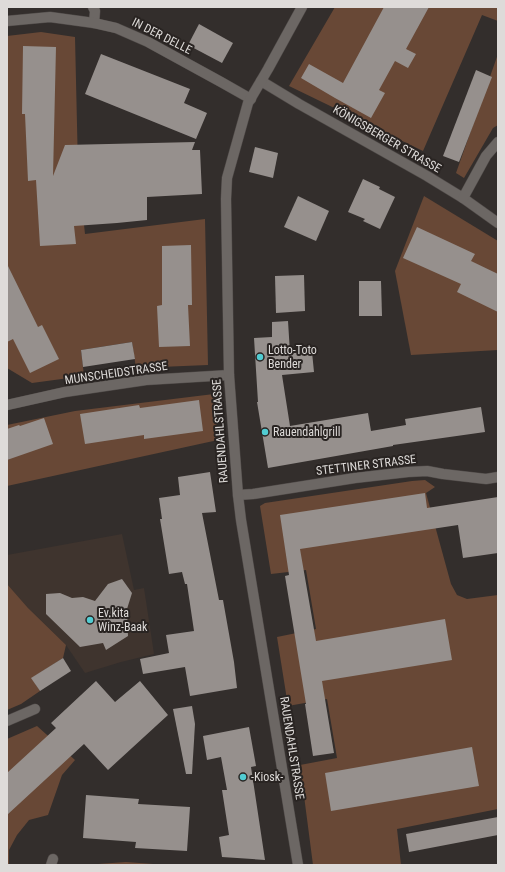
<svg xmlns="http://www.w3.org/2000/svg" width="505" height="872" font-family="'Roboto Condensed',sans-serif">
<rect width="100%" height="100%" fill="#332e2c"/>
<!-- built -->
<polygon fill="#3f342e" points="122,534 134,590 144,588 154,654 121,662 85,673 66,645 28,608 7,584 7,555"/>
<!-- green -->
<g fill="#684836">
<polygon points="335,7 498,7 498,21 482,15 423,151 289,86"/>
<polygon points="41,32 75,37 78,168 85,234 205,219 208,365 136,368 132,342 81,350 84,376 32,383 7,368 7,36"/>
<polygon points="498,54 498,125 493,128 464,178 456,173"/>
<polygon points="424,196 498,241 498,350 411,355 395,271"/>
<polygon points="214,394 218,440 7,486 7,425 75,411"/>
<polygon points="425,480 435,487 426,493 451,584 457,595 467,599 498,595 498,809 397,829 401,865 313,865 300,765 337,758 327,699 288,706 277,637 316,629 306,570 271,574 260,506 265,503 412,481"/>
<polygon points="7,584 28,608 66,645 63,658 32,678 40,691 21,704 7,710"/>
<polygon points="37,726 75,760 62,775 48,815 29,820 17,835 9,850 9,865 7,865 7,739"/>
<polygon points="126,862 167,865 97,865 98,864"/>
</g>
<!-- building -->
<g fill="#96908d">
<polygon points="384,7 429,7 406,49 416,54 408,68 395,61 379,90 385,93 371,118 335,98 301,78 309,64 343,83"/>
<polygon points="199,24 233,43 222,63 188,45"/>
<polygon points="23,46 56,47 53,176 65,145 195,142 192,150 200,150 202,194 147,197 147,220 117,223 74,226 76,244 40,246 36,180 28,181 25,114 22,114"/>
<polygon points="101,54 190,89 184,103 207,113 196,139 85,94"/>
<polygon points="476,70 492,77 459,162 443,156"/>
<polygon points="255,147 278,153 273,178 249,172"/>
<polygon points="363,179 380,187 379,189 395,197 380,229 363,221 365,219 348,212"/>
<polygon points="298,196 329,211 316,241 284,227"/>
<polygon points="417,227 475,254 471,261 498,274 498,312 457,292 461,284 403,258"/>
<polygon points="191,245 192,305 188,305 190,346 159,347 157,306 162,305 162,246"/>
<polygon points="7,264 38,327 42,325 59,359 30,373 13,339 7,342"/>
<polygon points="304,275 305,311 276,313 275,276"/>
<polygon points="359,281 381,281 382,316 359,316"/>
<polygon points="288,321 290,353 312,352 314,372 282,375 290,426 368,413 371,431 406,425 405,419 481,407 485,432 393,445 393,446 268,468 257,402 258,402 254,338 272,337 272,322"/>
<polygon points="132,342 135,359 83,367 81,350"/>
<polygon points="199,400 203,431 144,439 144,435 85,444 80,414 139,405 140,408"/>
<polygon points="44,418 53,444 7,460 7,429 19,425 20,426"/>
<polygon points="210,472 216,512 202,513 219,600 223,600 234,662 237,688 190,696 185,667 143,674 140,659 169,653 166,635 194,631 187,584 185,584 182,572 169,574 160,519 162,519 159,498 180,495 178,477"/>
<polygon points="425,493 427,508 498,497 498,553 463,558 458,525 300,549 316,641 445,619 452,660 322,681 334,753 313,756 305,704 306,704 285,576 289,575 280,515"/>
<polygon points="122,579 132,593 127,609 128,636 106,650 103,643 80,647 46,614 46,594 60,593 72,598 83,597 95,601 108,584"/>
<polygon points="63,658 71,671 40,691 31,678"/>
<polygon points="96,681 115,702 140,681 168,715 108,770 84,744 7,815 7,773 56,728 51,723"/>
<polygon points="192,706 195,724 192,774 186,774 173,709"/>
<polygon points="249,727 256,766 251,767 265,860 222,857 219,837 229,835 222,790 227,790 221,757 207,760 203,736"/>
<polygon points="472,747 479,786 331,811 325,773"/>
<polygon points="86,795 139,799 138,804 190,807 187,851 135,848 136,842 83,838"/>
<polygon points="498,817 498,835 409,852 406,834"/>
</g>
<g fill="none" stroke-linecap="round" stroke-linejoin="round">
<!-- minor casing -->
<g stroke="#4e4947" stroke-width="11">
<g id="minor">
<polyline points="93,7 95,11 94,23"/>
<polyline points="7,21 50,17 94,23 116,28 148,42 221,82 251,99"/>
<polyline points="261,81 299,104 427,176 463,198 498,223"/>
<polyline points="463,198 486,156 498,142"/>
<polyline points="7,405 65,392 146,380 229,375"/>
<polyline points="238,495 253,494 355,478 408,472 427,471 443,474 486,479 498,477"/>
<polyline points="7,721 35,709"/>
<polyline points="51,865 53,859"/>
<polyline points="298,865 241,520 238,495 229,375 226,199 227,178 248,103 268,69 302,7"/>
</g>
</g>
<!-- minor -->
<use href="#minor" stroke="#6c6764" stroke-width="10"/>
</g>
<!-- markers -->
<g fill="#51ccd2" stroke="#292422" stroke-width="1.5">
<circle cx="260" cy="357" r="4"/>
<circle cx="265" cy="432" r="4"/>
<circle cx="90" cy="620" r="4"/>
<circle cx="243" cy="777" r="4"/>
</g>
<g text-anchor="middle" stroke-width="4" stroke-linejoin="round" paint-order="stroke">
<!-- street labels -->
<g font-size="12" fill="#dedbd9" stroke="#292422">
<text transform="translate(162 36) rotate(27)" y="4">IN DER DELLE</text>
<text transform="translate(387 139) rotate(30)" y="4">KÖNIGSBERGER STRASSE</text>
<text transform="translate(116 373) rotate(-8)" y="4">MUNSCHEIDSTRASSE</text>
<text transform="translate(220 431) rotate(-94)" y="4">RAUENDAHLSTRASSE</text>
<text transform="translate(366 465) rotate(-7)" y="4">STETTINER STRASSE</text>
<text transform="translate(292 748) rotate(81)" y="4">RAUENDAHLSTRASSE</text>
</g>
<!-- poi labels -->
<g font-size="12" fill="#dedbd9" stroke="#292422" text-anchor="start">
<text x="268" y="354">Lotto-Toto<tspan x="268" dy="14">Bender</tspan></text>
<text x="273" y="436">Rauendahlgrill</text>
<text x="98" y="617">Ev.kita<tspan x="98" dy="14">Winz-Baak</tspan></text>
<text x="251" y="781">-Kiosk-</text>
</g>
</g>
<!-- border -->
<rect width="505" height="872" fill="none" stroke="#dedbd9" stroke-width="16"/>
</svg>
